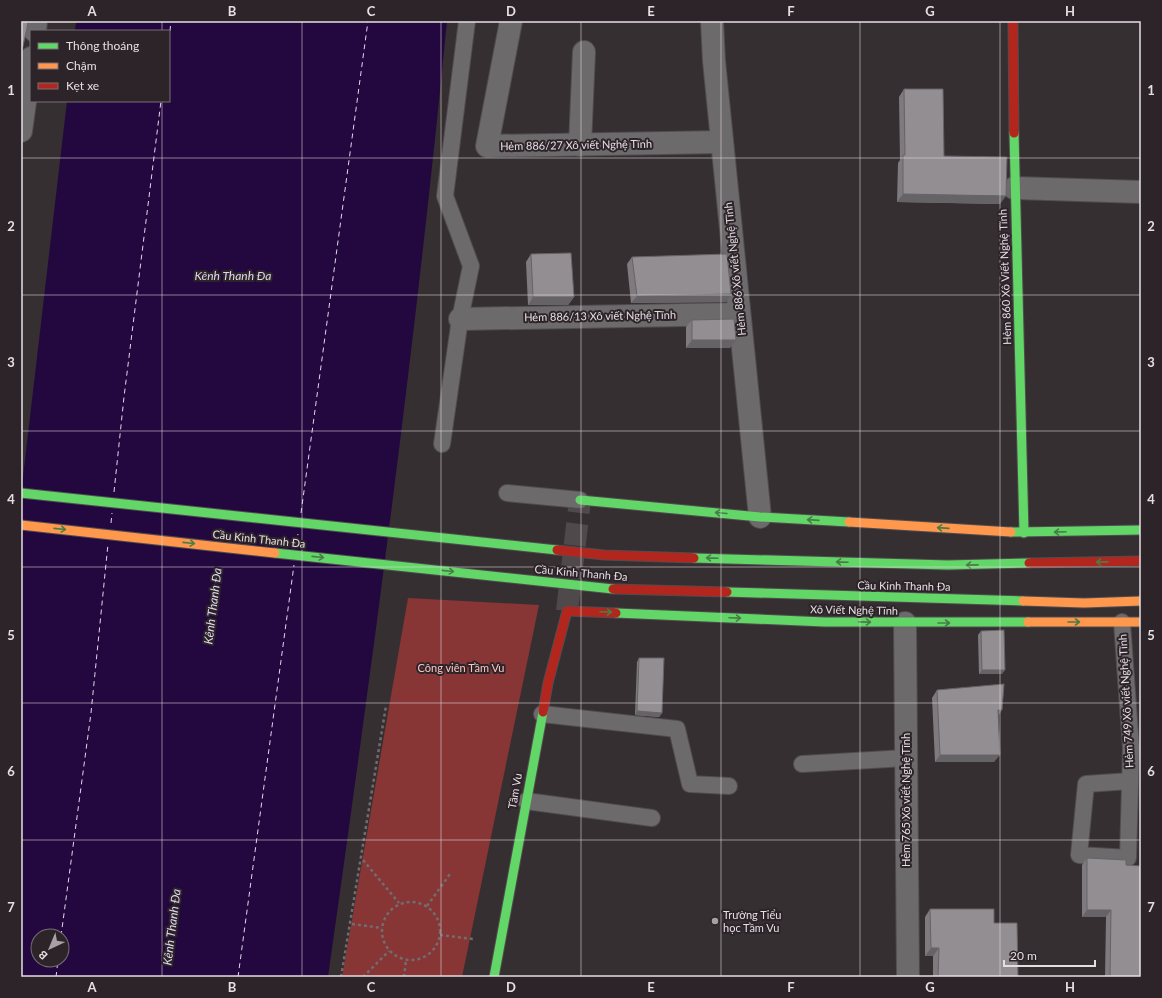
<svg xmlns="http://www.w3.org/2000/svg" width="1162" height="998" font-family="Lato,sans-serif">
<rect width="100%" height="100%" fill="#352f32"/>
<!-- green -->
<polygon fill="#873535" points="408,598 539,605 462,977 342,977"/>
<!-- water -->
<path fill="#23083f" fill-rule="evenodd" d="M 76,21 L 447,21 C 416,340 373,659 328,977 L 21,977 L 21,494 L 67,101 L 169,101 L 169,31 L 75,31 ZM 38,936 L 62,936 L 62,960 L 38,960 Z"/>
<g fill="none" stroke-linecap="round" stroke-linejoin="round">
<!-- ferry -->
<g stroke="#dfd8ef" stroke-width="1" stroke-dasharray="5 4" stroke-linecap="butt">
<polyline points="169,40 171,21"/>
<polyline points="114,492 124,397 161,101"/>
<polyline points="301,513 368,21"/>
<polyline points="111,523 112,513"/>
<polyline points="296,544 298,534"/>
<polyline points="61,936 91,713 108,544"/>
<polyline points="56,977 58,960"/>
<polyline points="238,977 294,565"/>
</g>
<!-- secondary-tunnel -->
<polyline stroke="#4f494c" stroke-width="22" stroke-dasharray="22 11" stroke-linecap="butt" points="567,611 580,500"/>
<!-- lane casing -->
<g stroke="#514c4f" stroke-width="18">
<g id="lane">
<polyline points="442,444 460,319 471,266 445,196 467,21"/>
<polyline points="507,493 580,500"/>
<polyline points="1122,622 1131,748 1128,858 1079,855 1086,784 1130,781"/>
<polyline points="542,714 677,729 690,784 729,786"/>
<polyline points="802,764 906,758"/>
<polyline points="526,801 652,818"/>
</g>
</g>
<!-- street casing -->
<g stroke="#514c4f" stroke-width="24">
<g id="street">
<polyline points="511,21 487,146 722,142"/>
<polyline points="712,21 714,61 760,517"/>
<polyline points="35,31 36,21"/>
<polyline points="21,131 31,58"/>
<polyline points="580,145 584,52"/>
<polyline points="1014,188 1141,192"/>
<polyline points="460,319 739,314"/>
<polyline points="905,623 908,977"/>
</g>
</g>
<!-- fast casing -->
<g stroke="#514c4f" stroke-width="11">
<g id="fast">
<polyline points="1014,133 1024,533"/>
<polyline points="580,500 760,517 849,522"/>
<polyline points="1011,532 1141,530"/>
<polyline points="616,613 825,622 1028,622"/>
<polyline points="494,977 543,712"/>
</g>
</g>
<!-- slow casing -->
<g stroke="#514c4f" stroke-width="11">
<g id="slow">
<polyline points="849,522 1011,532"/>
<polyline points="1028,622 1141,622"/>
</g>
</g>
<!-- jam casing -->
<g stroke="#514c4f" stroke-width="11">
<g id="jam">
<polyline points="1013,21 1014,133"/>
<polyline points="543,712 548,683 567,611 616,613"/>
</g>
</g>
<!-- path -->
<g stroke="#716d6f" stroke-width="2.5" stroke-dasharray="3 3" stroke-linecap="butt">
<polyline points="363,860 399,903"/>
<circle cx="411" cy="931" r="29"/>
<polyline points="427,906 450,874"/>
<polyline points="352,924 382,928"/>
<polyline points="440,935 473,939"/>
<polyline points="341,977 386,706"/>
<polyline points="363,977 389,951"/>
<polyline points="404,977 406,960"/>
</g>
<!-- lane -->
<use href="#lane" stroke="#6d6a6c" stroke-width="16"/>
<!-- street -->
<use href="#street" stroke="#6d6a6c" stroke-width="22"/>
<!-- fast -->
<use href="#fast" stroke="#63d668" stroke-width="9"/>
<!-- slow -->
<use href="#slow" stroke="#ff974d" stroke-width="9"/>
<!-- jam -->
<use href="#jam" stroke="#b3261e" stroke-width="9"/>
<!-- fast-bridge casing -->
<g stroke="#514c4f" stroke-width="11" stroke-linecap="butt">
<g id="fast-bridge">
<polyline points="21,493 557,550"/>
<polyline points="275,553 613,589"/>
<polyline points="694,558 948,565 1029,563"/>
<polyline points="727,592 1023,601"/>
</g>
</g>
<!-- slow-bridge casing -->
<g stroke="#514c4f" stroke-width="11" stroke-linecap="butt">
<g id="slow-bridge">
<polyline points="21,525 275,553"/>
<polyline points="1023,601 1084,603 1141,601"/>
</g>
</g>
<!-- jam-bridge casing -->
<g stroke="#514c4f" stroke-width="11" stroke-linecap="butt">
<g id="jam-bridge">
<polyline points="557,550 604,555 694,558"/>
<polyline points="1029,563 1141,561"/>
<polyline points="613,589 727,592"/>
</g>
</g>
<!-- fast-bridge -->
<use href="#fast-bridge" stroke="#63d668" stroke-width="9"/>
<!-- slow-bridge -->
<use href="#slow-bridge" stroke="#ff974d" stroke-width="9"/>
<!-- jam-bridge -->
<use href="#jam-bridge" stroke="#b3261e" stroke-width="9"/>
</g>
<!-- wall -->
<g fill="#7e7a7e">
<polygon points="904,89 944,156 1000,204 897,202 898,163 900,160 899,97"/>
<polygon points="531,254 574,297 568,305 528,305 526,262"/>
<polygon points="632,257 726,302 631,303 627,264"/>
<polygon points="692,320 730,348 686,348 686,327"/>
<polygon points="981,631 1002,674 979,674 978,635"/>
<polygon points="639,658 662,713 659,717 635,715 637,662"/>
<polygon points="937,690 998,716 994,762 935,762 932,698"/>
<polygon points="1087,858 1126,865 1141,977 1105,977 1106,917 1082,917 1082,865"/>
<polygon points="930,909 994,923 1018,977 933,977 933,956 925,956 925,917"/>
</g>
<!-- shaded-wall -->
<g fill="#666366">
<polygon points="903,194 1006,196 1000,204 897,202"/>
<polygon points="731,294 726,302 631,303 637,296"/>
<polygon points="533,297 574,297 568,305 528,305"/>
<polygon points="692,340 736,340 730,348 686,348"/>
<polygon points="982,670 1005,670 1002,674 979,674"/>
<polygon points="998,710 1002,710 997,718"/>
<polygon points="637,711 662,713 659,717 635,715"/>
<polygon points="940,755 1000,755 994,762 935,762"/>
<polygon points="1087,910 1111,910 1106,917 1082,917"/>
<polygon points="931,948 939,948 933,956 925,956"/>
</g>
<!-- building -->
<g fill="#928e92" stroke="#666366">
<polygon points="21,21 28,21 27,28 21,55"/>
<polygon points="904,89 943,89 944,156 1007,157 1006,196 903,194 903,155 905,155"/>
<polygon points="571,253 574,297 533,297 531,254"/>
<polygon points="727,254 731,294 637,296 632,257"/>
<polygon points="734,319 736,340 692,340 692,320"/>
<polygon points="1004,630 1005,670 982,670 981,631"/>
<polygon points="639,658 664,658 662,713 637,711"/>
<polygon points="1004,684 1002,710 998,710 1000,755 940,755 937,690"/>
<polygon points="1087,858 1126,860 1126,865 1141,866 1141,977 1110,977 1111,910 1087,910"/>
<polygon points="930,909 994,909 994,923 1017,923 1018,977 938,977 939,948 931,948"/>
</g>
<!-- one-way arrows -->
<defs><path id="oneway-shaft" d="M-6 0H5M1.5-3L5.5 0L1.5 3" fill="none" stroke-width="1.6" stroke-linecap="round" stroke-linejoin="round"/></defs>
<g stroke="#487d48">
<use href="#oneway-shaft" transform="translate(721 513) rotate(-175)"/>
<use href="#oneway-shaft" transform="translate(813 520) rotate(-176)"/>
<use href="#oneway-shaft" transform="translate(943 528) rotate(-176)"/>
<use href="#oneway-shaft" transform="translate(60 529) rotate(6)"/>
<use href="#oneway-shaft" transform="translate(1060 532) rotate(178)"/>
<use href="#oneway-shaft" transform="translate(189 543) rotate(6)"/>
<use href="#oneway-shaft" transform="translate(318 557) rotate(6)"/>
<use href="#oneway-shaft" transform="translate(712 558) rotate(-178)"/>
<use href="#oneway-shaft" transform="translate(842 562) rotate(-178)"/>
<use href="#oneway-shaft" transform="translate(1102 562) rotate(179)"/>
<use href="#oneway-shaft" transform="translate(972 565) rotate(179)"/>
<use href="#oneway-shaft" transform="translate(448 571) rotate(6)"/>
<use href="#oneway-shaft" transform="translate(606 612) rotate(2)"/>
<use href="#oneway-shaft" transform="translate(735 618) rotate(2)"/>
<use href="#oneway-shaft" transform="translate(865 622) rotate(1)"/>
<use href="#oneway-shaft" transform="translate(1074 622)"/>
<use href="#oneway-shaft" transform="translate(944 623)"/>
</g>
<!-- grid -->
<path fill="none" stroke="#e5dee2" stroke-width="1" stroke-opacity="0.55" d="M 162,21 L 162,31M 302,21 L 302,977M 441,21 L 441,977M 581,21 L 581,977M 721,21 L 721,977M 860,21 L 860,977M 1000,21 L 1000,977M 162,101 L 162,977M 21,158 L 1141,158M 21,295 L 1141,295M 21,431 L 1141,431M 21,567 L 1141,567M 21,703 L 1141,703M 21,840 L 1141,840"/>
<!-- markers -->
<circle fill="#a7a1a4" stroke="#2d2429" stroke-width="1.5" cx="715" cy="921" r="4"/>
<g text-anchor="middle" stroke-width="4" stroke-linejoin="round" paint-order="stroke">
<!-- street labels -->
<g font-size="11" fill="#e5dee2" stroke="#2d2429">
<text transform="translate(576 145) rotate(-1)" y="4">Hẻm 886/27 Xô viết Nghệ Tĩnh</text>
<text transform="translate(735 269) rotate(-96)" y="4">Hẻm 886 Xô viết Nghệ Tĩnh</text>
<text transform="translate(1005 277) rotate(-92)" y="4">Hẻm 860 Xô Viết Nghệ Tĩnh</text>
<text transform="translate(600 316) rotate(-1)" y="4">Hẻm 886/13 Xô viết Nghệ Tĩnh</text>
<text transform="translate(259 539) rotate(6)" y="4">Cầu Kinh Thanh Đa</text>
<text transform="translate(581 573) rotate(5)" y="4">Cầu Kinh Thanh Đa</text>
<text transform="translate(904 586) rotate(1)" y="4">Cầu Kinh Thanh Đa</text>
<text transform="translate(854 610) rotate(1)" y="4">Xô Viết Nghệ Tĩnh</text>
<text transform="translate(1126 701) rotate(-93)" y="4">Hẻm 749 Xô viết Nghệ Tĩnh</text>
<text transform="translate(515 791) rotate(-80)" y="4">Tầm Vu</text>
<text transform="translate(906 800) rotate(-90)" y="4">Hẻm 765 Xô viết Nghệ Tĩnh</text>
</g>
<!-- park labels -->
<g font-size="11" fill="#fcc5c0" stroke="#2d2429">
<text x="461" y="672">Công viên Tầm Vu</text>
</g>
<!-- poi labels -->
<g font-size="11" fill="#e5dee2" stroke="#2d2429" text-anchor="start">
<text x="723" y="919">Trường Tiểu<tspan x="723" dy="13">học Tầm Vu</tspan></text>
</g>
<!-- water labels -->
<g font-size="12" font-style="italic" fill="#dfd8ef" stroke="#2d2429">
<text x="233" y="280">Kênh Thanh Đa</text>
<text transform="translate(213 606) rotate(-83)" y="4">Kênh Thanh Đa</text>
<text transform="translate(172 927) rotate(-83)" y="4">Kênh Thanh Đa</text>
</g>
</g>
<!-- border -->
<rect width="1162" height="998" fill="none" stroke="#2d2429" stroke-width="44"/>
<!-- legend -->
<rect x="30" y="30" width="140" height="72" fill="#2d2429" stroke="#776e73"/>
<rect x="38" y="43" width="20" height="6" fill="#63d668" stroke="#776e73"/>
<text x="66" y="50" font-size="12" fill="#e5dee2">Thông thoáng</text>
<rect x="38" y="63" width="20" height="6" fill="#ff974d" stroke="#776e73"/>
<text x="66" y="70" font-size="12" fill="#e5dee2">Chậm</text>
<rect x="38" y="83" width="20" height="6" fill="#b3261e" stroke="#776e73"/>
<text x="66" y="90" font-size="12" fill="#e5dee2">Kẹt xe</text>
<!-- north arrow -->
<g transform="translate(50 948) rotate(224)"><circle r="19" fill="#2d2429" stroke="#776e73"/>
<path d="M0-3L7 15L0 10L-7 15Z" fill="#a7a1a4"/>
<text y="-6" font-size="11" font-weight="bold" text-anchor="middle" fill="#e5dee2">B</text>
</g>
<!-- scale -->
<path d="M1004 960v6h91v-6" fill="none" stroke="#e5dee2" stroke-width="2"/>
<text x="1010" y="960" font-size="12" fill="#e5dee2" stroke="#2d2429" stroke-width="3" paint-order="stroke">20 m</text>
<rect x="22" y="22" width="1118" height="954" fill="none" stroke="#e5dee2" stroke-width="1.5"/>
<g font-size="13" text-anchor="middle" font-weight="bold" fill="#e5dee2">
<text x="92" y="16">A</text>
<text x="232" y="16">B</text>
<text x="371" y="16">C</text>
<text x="511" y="16">D</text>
<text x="651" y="16">E</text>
<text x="791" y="16">F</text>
<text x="930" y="16">G</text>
<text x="1070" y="16">H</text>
<text x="11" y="95">1</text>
<text x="1151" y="95">1</text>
<text x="11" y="231">2</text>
<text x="1151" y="231">2</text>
<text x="11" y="367">3</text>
<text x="1151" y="367">3</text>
<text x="11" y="504">4</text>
<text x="1151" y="504">4</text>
<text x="11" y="640">5</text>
<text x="1151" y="640">5</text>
<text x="11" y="776">6</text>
<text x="1151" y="776">6</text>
<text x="11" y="912">7</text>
<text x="1151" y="912">7</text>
<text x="92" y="992">A</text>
<text x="232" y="992">B</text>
<text x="371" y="992">C</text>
<text x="511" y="992">D</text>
<text x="651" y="992">E</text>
<text x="791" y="992">F</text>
<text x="930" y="992">G</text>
<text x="1070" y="992">H</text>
</g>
</svg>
